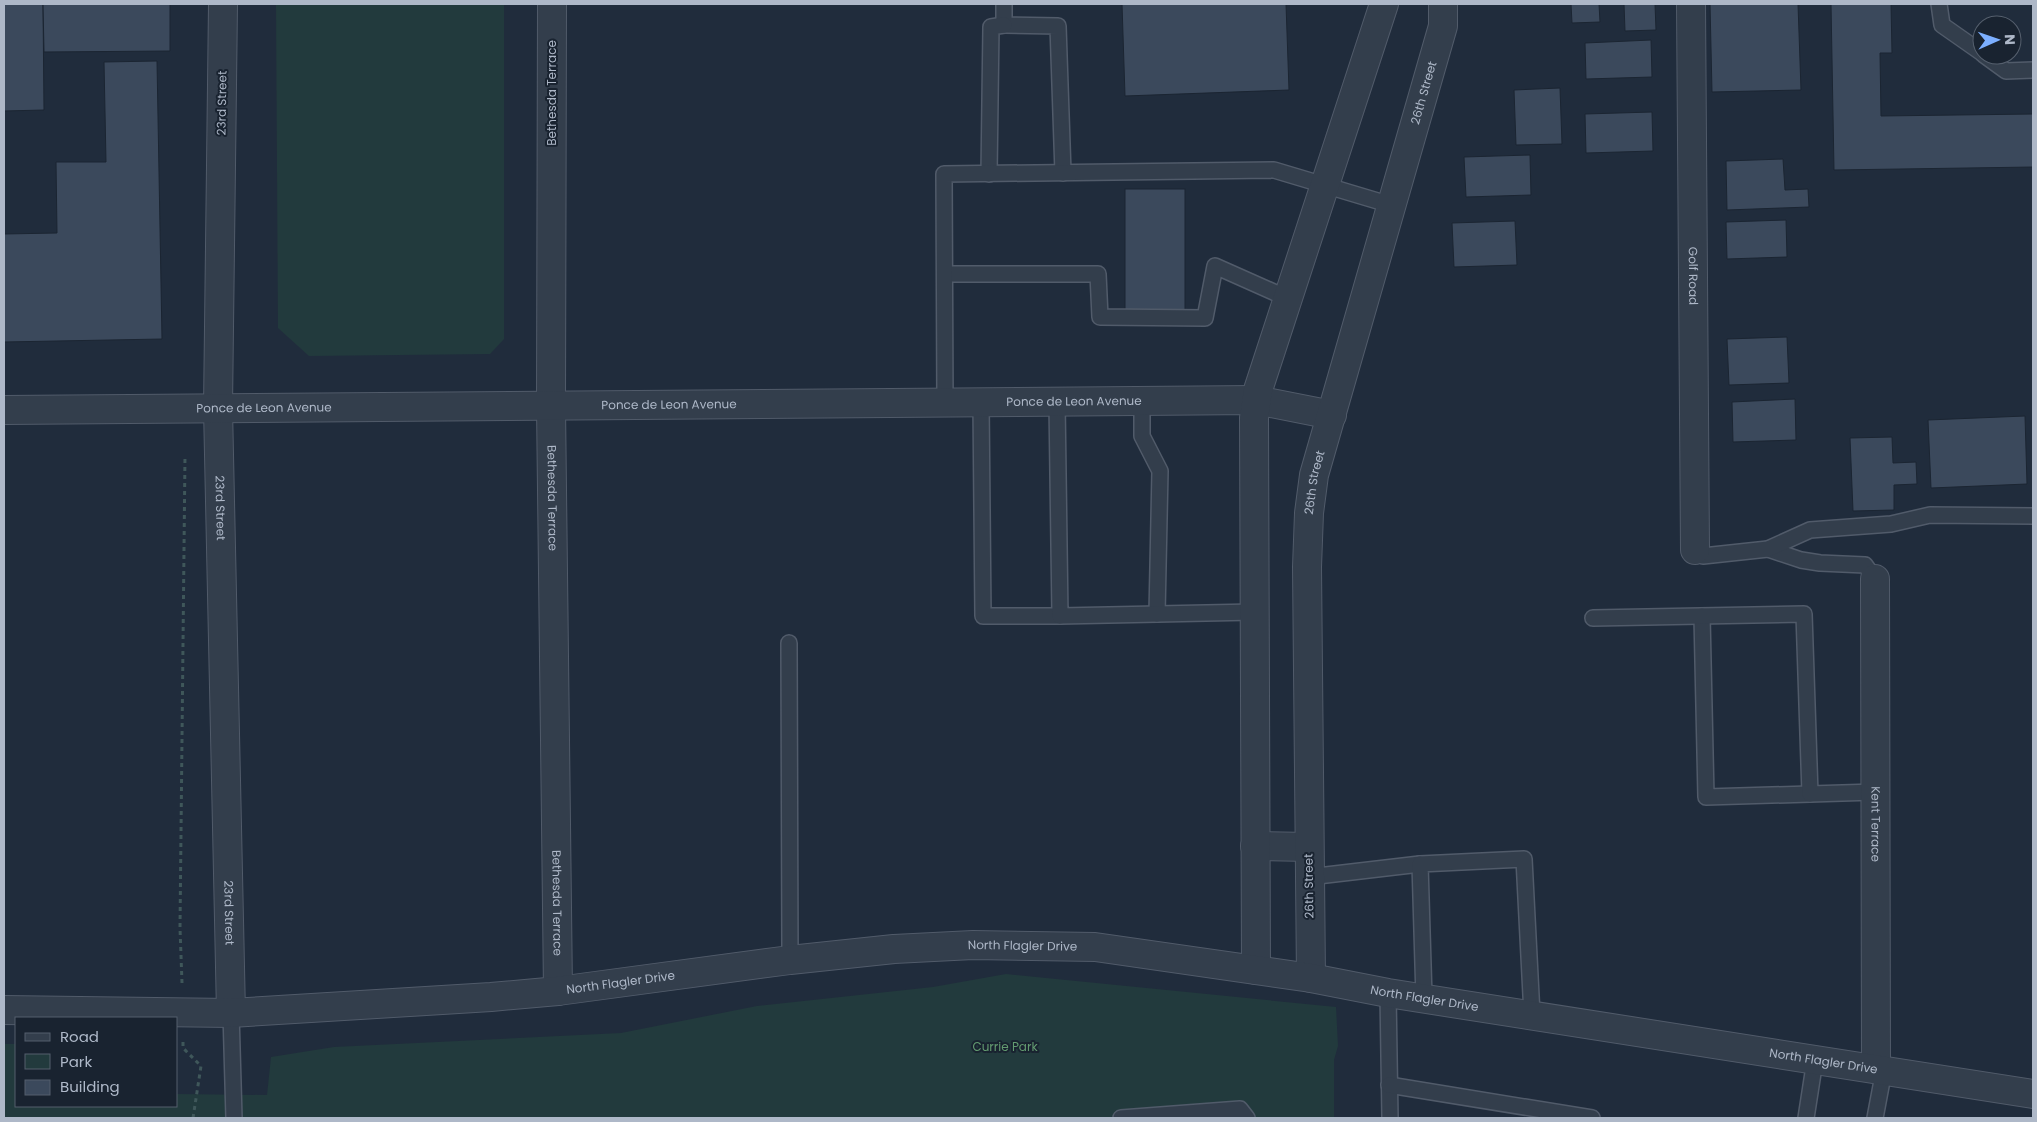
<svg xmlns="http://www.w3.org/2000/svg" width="2037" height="1122" font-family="Poppins,sans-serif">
<rect width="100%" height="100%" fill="#202c3c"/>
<!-- green -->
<g fill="#223a3d">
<polygon points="276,4 504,4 504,339 490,354 309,356 278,328"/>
<polygon points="1006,974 1336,1007 1338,1046 1334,1060 1334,1118 4,1118 4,1044 16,1044 16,1106 176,1106 176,1094 267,1095 271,1057 334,1047 621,1033 757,1006 933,987"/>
</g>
<!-- building -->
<g fill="#3b495c" stroke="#1b2532">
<polygon points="4,4 43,4 44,110 4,111"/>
<polygon points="43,4 170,4 170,51 44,52"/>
<polygon points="1122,4 1286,4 1289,90 1125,96"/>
<polygon points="1571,4 1599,4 1600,22 1572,23"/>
<polygon points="1624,4 1655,4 1656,30 1625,31"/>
<polygon points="1710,4 1798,4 1801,90 1712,92"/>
<polygon points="1831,4 1891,4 1892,53 1880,53 1881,116 2033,114 2033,167 1834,170"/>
<polygon points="1651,40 1652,77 1586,79 1585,43"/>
<polygon points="157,61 162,339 4,342 4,234 57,233 56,162 106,162 104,62"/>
<polygon points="1560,88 1562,144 1516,145 1514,90"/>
<polygon points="1652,112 1653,151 1586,153 1585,114"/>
<polygon points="1530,155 1531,195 1466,197 1464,157"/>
<polygon points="1783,159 1785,190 1808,189 1809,207 1727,210 1726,161"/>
<rect x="1125" y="189" width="60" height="125"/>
<polygon points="1786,220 1787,257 1727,259 1726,222"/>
<polygon points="1515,221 1517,265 1454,267 1452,223"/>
<polygon points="1787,337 1789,383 1729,385 1727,339"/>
<polygon points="1795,399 1796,440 1733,442 1732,402"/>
<polygon points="2025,416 2027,484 1931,488 1928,420"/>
<polygon points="1892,437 1893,463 1916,462 1917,484 1894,485 1894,510 1853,511 1850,438"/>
</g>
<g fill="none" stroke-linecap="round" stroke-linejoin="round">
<!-- service casing -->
<g stroke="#515b6a" stroke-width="18">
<g id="service">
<polyline points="1004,4 1004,25 1058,26 1063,173"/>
<polyline points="1939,4 1942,25 1982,53"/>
<polyline points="1984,55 2006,71 2033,70"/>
<polyline points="989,174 991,27 1004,25"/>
<polyline points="945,274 1098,274 1100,317 1205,318 1215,266 1287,298"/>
<polyline points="1142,401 1142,436 1160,471 1157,614"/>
<polyline points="981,402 983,616 1060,616"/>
<polyline points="1057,402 1060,616 1255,612"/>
<polyline points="945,403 944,174 1274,170 1391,205"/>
<polyline points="1768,549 1801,560 1820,563 1865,565 1875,579"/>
<polyline points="1695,550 1703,556 1768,549 1810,530 1891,524 1930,515 2033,516"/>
<polyline points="1702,616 1706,797 1810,794"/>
<polyline points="1593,618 1804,614 1810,794 1875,792"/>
<polyline points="789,643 790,960"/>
<polyline points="1309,877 1420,864"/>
<polyline points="1388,993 1390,1118"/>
<polyline points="1424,998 1420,864 1524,859 1532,1015"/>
<polyline points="231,1013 234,1118"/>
<polyline points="1389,1085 1592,1118"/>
<polyline points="1121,1118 1240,1109 1247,1118"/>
<polyline points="1806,1118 1815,1060"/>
<polyline points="1875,1118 1884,1070"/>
</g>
</g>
<!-- minor casing -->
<g stroke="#515b6a" stroke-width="30">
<g id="minor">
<path id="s1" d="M 223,4 L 218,408 L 231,1013"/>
<path id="s2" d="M 552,4 L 551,406 L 558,991"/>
<path id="s3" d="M 1691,4 L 1695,550"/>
<path id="s4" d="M 4,410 L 1256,400 L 1332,415"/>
<path id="s5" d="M 1875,579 L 1876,1069"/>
<polyline points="1255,846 1309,847"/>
<polyline points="1256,970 1254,418 1258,390 1384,4"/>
<path id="s6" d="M 1311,978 L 1307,567 L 1309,513 L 1314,475 L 1443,26 L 1443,4"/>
</g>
</g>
<!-- tertiary casing -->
<g stroke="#515b6a" stroke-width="30">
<g id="tertiary">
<path id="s7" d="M 4,1010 L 231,1013 L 491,997 L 558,991 L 790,960 L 894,949 L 973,945 L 1095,947 L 1311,978 L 1388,993 L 2033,1094"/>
</g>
</g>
<!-- path -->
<g stroke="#3f575a" stroke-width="3" stroke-dasharray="4 4" stroke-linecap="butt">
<polyline points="182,983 180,928 185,455"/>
<polyline points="183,1042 183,1048 201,1066 193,1118"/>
</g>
<!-- service -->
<use href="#service" stroke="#333e4c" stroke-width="15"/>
<!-- minor -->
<use href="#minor" stroke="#333e4c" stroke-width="28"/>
<!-- tertiary -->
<use href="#tertiary" stroke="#333e4c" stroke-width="28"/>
</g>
<g text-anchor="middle" stroke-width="4" stroke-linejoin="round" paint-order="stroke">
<!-- street labels -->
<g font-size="12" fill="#aeb8c8" stroke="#192330">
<text transform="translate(552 93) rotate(-90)" y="4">Bethesda Terrace</text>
<text dy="4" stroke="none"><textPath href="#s6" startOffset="901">26th Street</textPath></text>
<text transform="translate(222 103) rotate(-89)" y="4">23rd Street</text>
<text dy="4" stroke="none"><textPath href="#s3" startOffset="272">Golf Road</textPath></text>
<text dy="4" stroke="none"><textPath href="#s4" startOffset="1070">Ponce de Leon Avenue</textPath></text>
<text dy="4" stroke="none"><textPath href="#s4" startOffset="665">Ponce de Leon Avenue</textPath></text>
<text dy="4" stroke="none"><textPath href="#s4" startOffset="260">Ponce de Leon Avenue</textPath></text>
<text dy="4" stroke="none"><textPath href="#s6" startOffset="496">26th Street</textPath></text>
<text dy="4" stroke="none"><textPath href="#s2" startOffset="494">Bethesda Terrace</textPath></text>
<text dy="4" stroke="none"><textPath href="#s1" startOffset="504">23rd Street</textPath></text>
<text dy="4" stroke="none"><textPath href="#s5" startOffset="245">Kent Terrace</textPath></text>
<text transform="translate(1309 886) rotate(-91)" y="4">26th Street</text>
<text dy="4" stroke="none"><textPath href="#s2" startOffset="899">Bethesda Terrace</textPath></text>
<text dy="4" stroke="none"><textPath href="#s1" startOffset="909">23rd Street</textPath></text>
<text dy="4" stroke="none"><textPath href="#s7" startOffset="1022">North Flagler Drive</textPath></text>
<text dy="4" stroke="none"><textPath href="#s7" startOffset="618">North Flagler Drive</textPath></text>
<text dy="4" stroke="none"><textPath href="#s7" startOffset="1428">North Flagler Drive</textPath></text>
<text dy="4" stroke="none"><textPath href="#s7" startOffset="1832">North Flagler Drive</textPath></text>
</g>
<!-- park labels -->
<g font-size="12" fill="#639b70" stroke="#192330">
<text x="1005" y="1051">Currie Park</text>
</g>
</g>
<!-- border -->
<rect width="2037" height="1122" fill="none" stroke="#aeb8c8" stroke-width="10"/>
<!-- legend -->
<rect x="15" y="1017" width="162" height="90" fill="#192330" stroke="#555f6d"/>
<rect x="25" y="1033" width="25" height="8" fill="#333e4c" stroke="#555f6d"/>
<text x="60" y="1042" font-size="15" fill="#aeb8c8">Road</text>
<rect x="25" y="1054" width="25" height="15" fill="#223a3d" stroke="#555f6d"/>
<text x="60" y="1067" font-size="15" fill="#aeb8c8">Park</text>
<rect x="25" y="1080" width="25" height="15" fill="#3b495c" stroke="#555f6d"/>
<text x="60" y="1092" font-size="15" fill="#aeb8c8">Building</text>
<!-- north arrow -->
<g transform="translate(1997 40) rotate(88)"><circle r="24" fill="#192330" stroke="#555f6d"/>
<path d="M0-4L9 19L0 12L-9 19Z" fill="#7cafff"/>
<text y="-8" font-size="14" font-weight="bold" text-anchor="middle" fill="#aeb8c8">N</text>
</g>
</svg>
